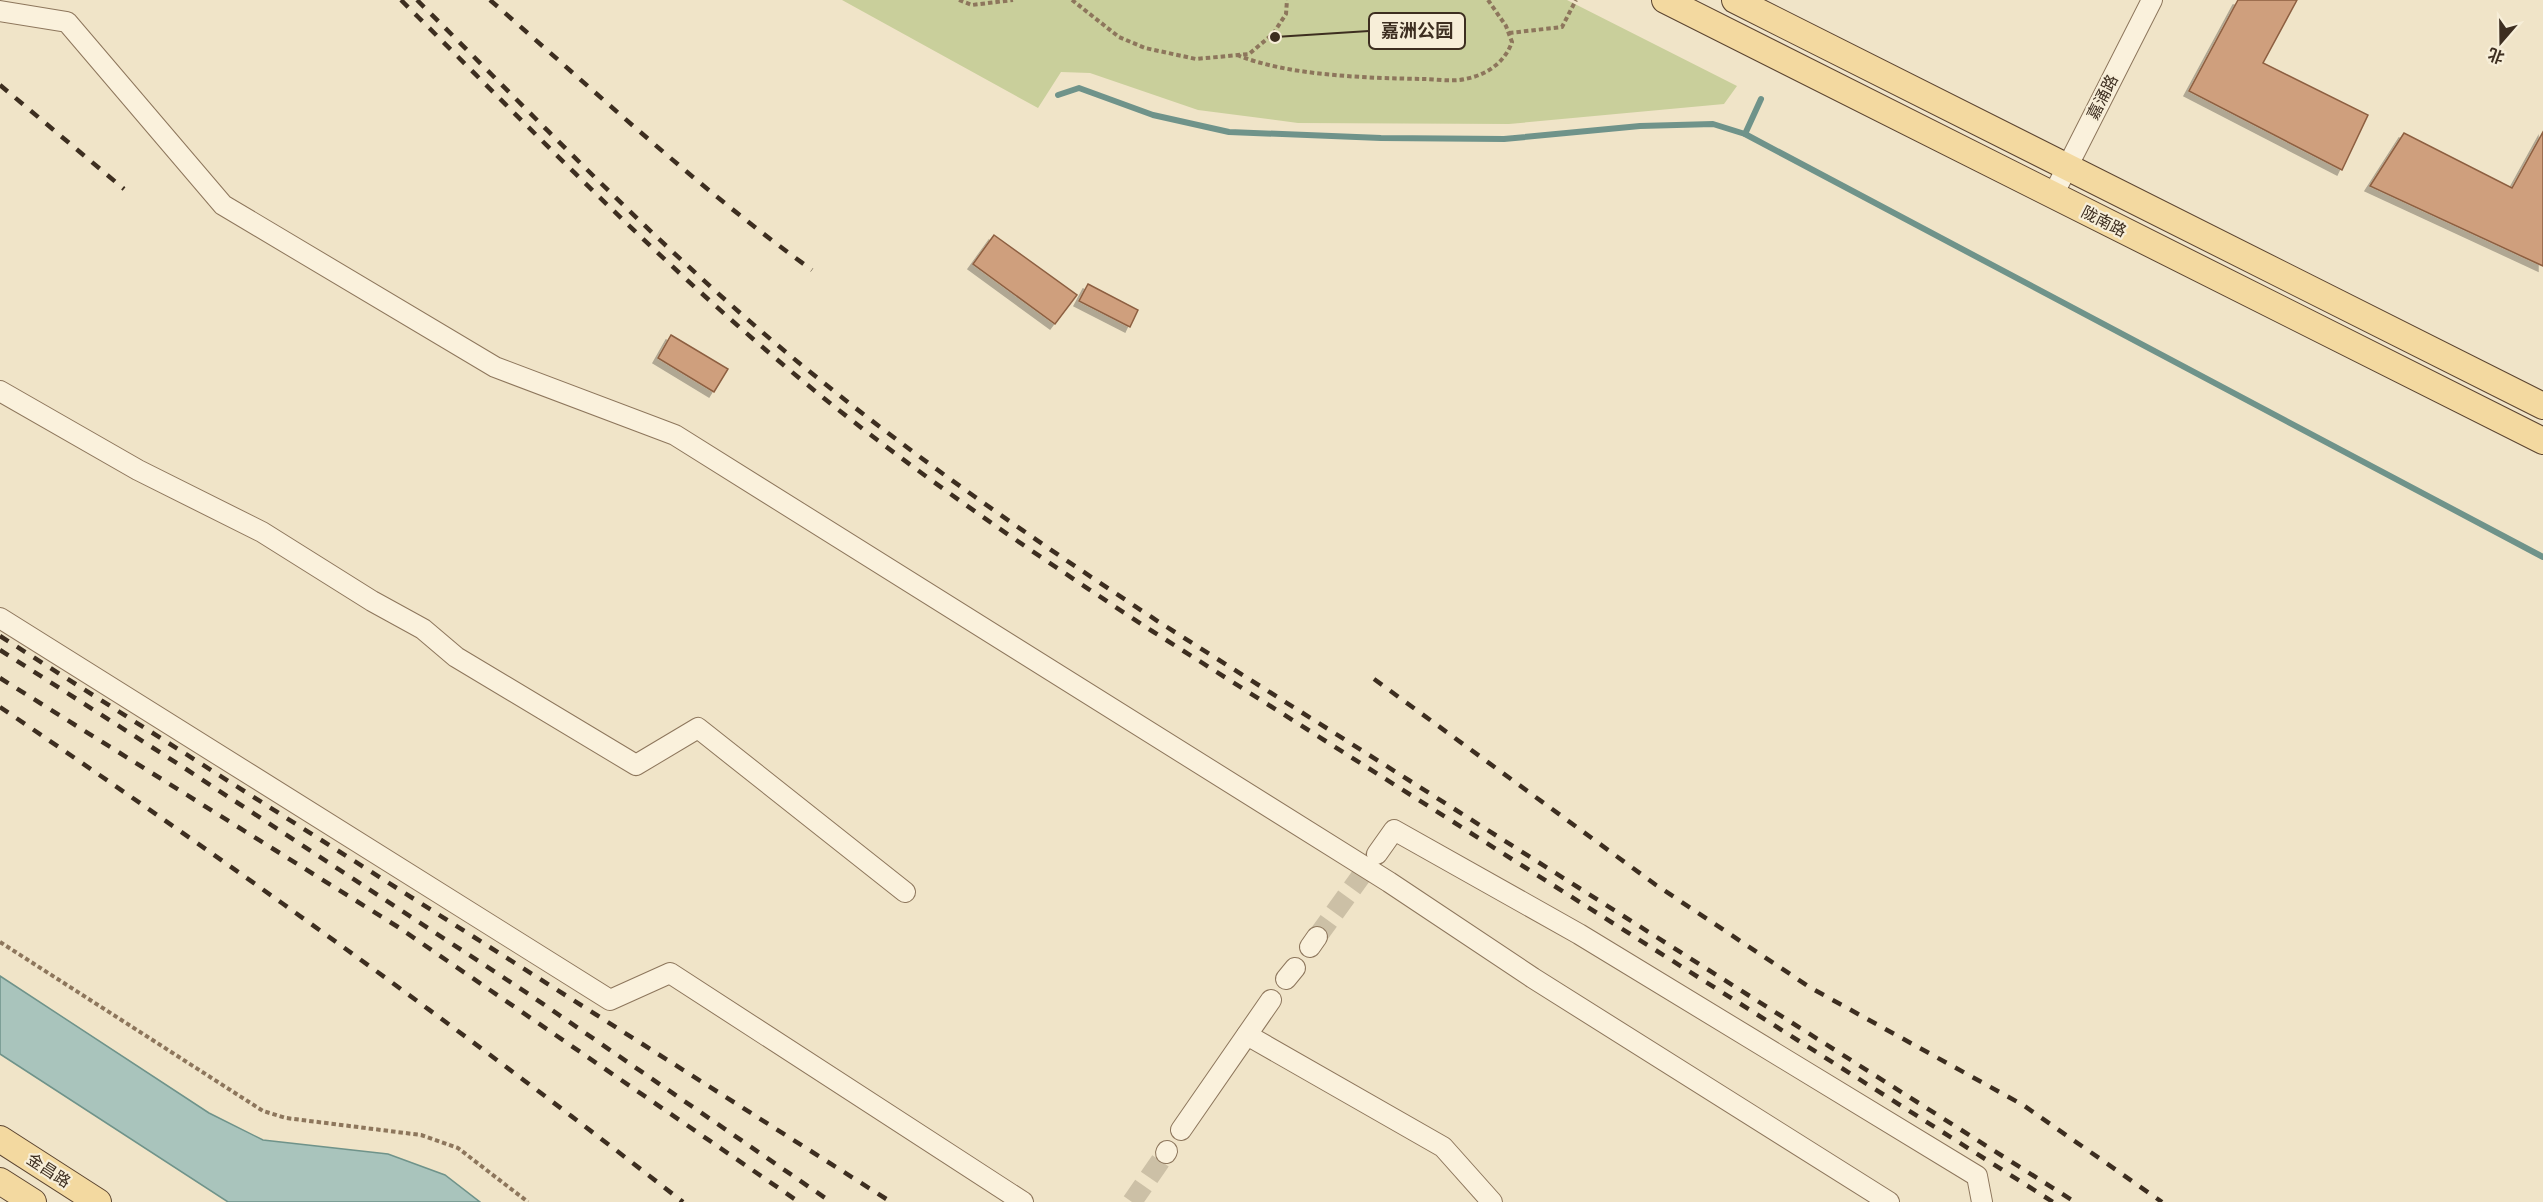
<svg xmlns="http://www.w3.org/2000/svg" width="2543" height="1202" font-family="'Playfair Display','Noto Sans SC',serif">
<defs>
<filter id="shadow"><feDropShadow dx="-5" dy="5" stdDeviation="0" flood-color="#0004"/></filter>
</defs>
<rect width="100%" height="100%" fill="#f0e4c8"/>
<!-- green -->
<polygon fill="#c9cf9b" points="842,0 1567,0 1737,86 1724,104 1509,124 1298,123 1198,110 1090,73 1061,72 1038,108"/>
<!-- water -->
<polygon fill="#a9c4bc" stroke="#6f938a" stroke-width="1.5" points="0,976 209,1113 263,1140 388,1154 445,1175 480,1202 228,1202 0,1054"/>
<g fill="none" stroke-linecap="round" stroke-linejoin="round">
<!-- stream -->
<g stroke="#6f938a" stroke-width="6">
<polyline points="1058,95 1079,88 1153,115 1229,132 1381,138 1504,139 1640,126 1713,124 1745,134"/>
<polyline points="1761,99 1745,134 2543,557"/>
</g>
</g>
<!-- building -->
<g fill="#cf9f7d" stroke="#8d5f41" stroke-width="1.5" filter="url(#shadow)">
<polygon points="2238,0 2297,0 2263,63 2368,115 2342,170 2189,91"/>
<polygon points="2543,132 2543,266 2370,186 2404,133 2512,188"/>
<polygon points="994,235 1077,295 1055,324 973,264"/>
<polygon points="1088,284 1138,310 1130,327 1079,301"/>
<polygon points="671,335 728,369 714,392 658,358"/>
</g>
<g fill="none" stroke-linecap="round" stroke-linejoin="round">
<!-- minor-tunnel -->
<g stroke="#ccc0a6" stroke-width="20" stroke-dasharray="20 10" stroke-linecap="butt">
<polyline points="1317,937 1377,854"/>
<polyline points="1132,1202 1166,1153"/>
</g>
<!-- minor casing -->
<g stroke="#8d765c" stroke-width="22">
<g id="minor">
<polyline points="0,11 67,22 223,205 495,367 675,435 1389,882 1533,978 1889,1202"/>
<polyline points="2053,195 2152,0"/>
<polyline points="0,391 138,470 262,532 372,601 423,629 456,657 636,765 698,728 905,892"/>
<polyline points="0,618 610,1000 670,973 1023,1202"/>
<polyline points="1377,854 1394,830 1579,934 1977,1176 1982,1202"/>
<polyline points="1310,947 1317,937"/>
<polyline points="1286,979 1295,968"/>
<polyline points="1247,1035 1443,1147 1492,1202"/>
<polyline points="1181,1130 1271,1000"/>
<polyline points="1166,1153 1167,1151"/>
</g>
</g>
<!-- major casing -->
<g stroke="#5b4430" stroke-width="28">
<g id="major">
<polyline points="1665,0 2543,441"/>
<polyline points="1735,0 2543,406"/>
<polyline points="0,1139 98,1202"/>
<polyline points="0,1181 33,1202"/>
</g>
</g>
<!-- path -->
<g stroke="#8d765c" stroke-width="4" stroke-dasharray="4.5 3" stroke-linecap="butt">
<polyline points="959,0 972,5 1013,0"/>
<polyline points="1072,0 1119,37 1145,48 1196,59 1249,54 1273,34 1286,14 1287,0"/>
<polyline points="1509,33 1562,27 1576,0"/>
<path d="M 1237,55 C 1289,76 1367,78 1423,79 C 1436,79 1452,82 1465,79 C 1487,75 1505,62 1512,42 L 1506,26 L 1488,0"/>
<polyline points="0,942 263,1111 286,1118 421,1135 458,1148 528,1202"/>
</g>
<!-- minor -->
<use href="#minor" stroke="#faf1dc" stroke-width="20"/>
<!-- major -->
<use href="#major" stroke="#f3d9a0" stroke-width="26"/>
<!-- rail -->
<g stroke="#3d2e20" stroke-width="4.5" stroke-dasharray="10 10" stroke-linecap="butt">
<path d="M 401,0 C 525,123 646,249 780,362 C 897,461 1024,547 1152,631 L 2053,1202"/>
<path d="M 417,0 C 538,120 656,244 787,353 C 905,451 1031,538 1159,622 L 2075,1202"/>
<path d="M 490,0 C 596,92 698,188 812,270"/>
<polyline points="0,85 124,189"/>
<polyline points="0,636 891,1202"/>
<polyline points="0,650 186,769 530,995 831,1202"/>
<polyline points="0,678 398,927 799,1202"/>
<polyline points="1374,679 1656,885 1811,988 2023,1105 2162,1202"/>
<path d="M 0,707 C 233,865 461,1029 683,1202"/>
</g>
</g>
<g text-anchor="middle" stroke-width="4.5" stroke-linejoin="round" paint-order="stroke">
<!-- street labels -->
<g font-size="16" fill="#3d2e20" stroke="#f7eed8">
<text transform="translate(2102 97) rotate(-63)" y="6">嘉涌路</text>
<text transform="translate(2104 221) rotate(27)" y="6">陇南路</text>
<text transform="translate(49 1170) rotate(33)" y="6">金昌路</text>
</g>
</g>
<!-- callouts -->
<path fill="none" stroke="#3d2e20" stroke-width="2" d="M1275 37L1369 31"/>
<circle fill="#3d2e20" stroke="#f7eed8" stroke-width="2" cx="1275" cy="37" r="6"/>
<rect fill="#f7eed8" stroke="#3d2e20" stroke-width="2" x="1369" y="13" width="96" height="36" rx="6"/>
<g font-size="18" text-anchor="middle" font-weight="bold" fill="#3d2e20">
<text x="1417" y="37">嘉洲公园</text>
</g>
<!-- north arrow -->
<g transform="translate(2501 42) rotate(200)" stroke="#f7eed8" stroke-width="4.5" paint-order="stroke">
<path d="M0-4.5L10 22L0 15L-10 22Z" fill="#3d2e20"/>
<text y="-9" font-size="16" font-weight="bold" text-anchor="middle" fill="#3d2e20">北</text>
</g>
</svg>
